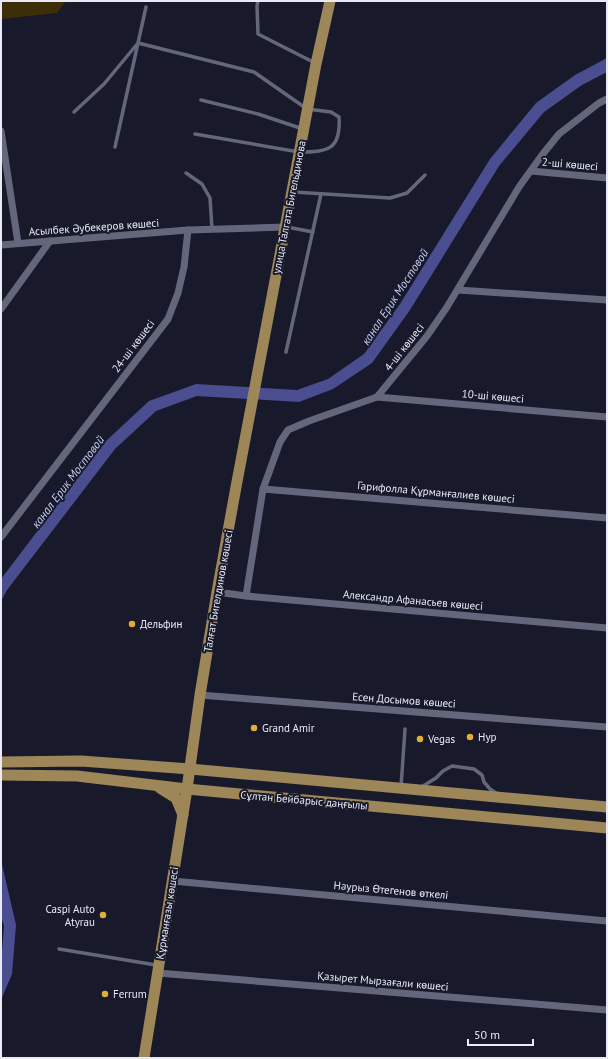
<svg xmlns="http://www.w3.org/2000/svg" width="608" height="1059" font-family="'PT Sans',sans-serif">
<rect width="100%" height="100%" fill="#181a2b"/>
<!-- green -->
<polygon fill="#3e2e07" points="1,1 66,1 57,13 1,19"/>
<!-- water -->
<g fill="#4a4d90">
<polygon points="607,58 607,72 582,85 544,112 499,166 410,310 372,363 333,389 299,402 197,396 156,411 115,449 7,590 1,601 1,579 106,441 149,401 196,384 297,390 328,379 364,354 400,304 490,159 536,103 575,75"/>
<polygon points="1,860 16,925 12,974 1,1000 1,962 4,926 1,916"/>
</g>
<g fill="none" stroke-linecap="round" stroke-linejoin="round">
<!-- service -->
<g stroke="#64677c" stroke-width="3.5">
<polyline points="258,1 257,6 258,34 315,63"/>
<polyline points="201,100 258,114 303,129"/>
<polyline points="74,112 104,84 138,43 146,7"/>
<path d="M 115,147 L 138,43 L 254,72 L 307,109 L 331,112 L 339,117 C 341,150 328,152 299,152 L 195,134"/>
<polyline points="186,173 202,184 210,198 212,229"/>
<polyline points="293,192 390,198 407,193 425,175"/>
<polyline points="287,227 313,232"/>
<polyline points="286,352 321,194"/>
<polyline points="423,786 436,778 443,771 452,766 474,769 482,775 484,782 490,789 496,793"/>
<polyline points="401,787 405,729"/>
<polyline points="59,949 156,965"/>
</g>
<!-- minor -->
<g stroke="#64677c" stroke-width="7">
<polyline points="1,131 18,243"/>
<polyline points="531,171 607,178"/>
<polyline points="1,245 188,230"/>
<polyline points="458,290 607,300"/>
<polyline points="1,309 50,241"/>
<polyline points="377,397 607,417"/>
<polyline points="263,489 607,518"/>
<polyline points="1,537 168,319 178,293 184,267 188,230 285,227"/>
<polyline points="217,592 246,596 607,628"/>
<polyline points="246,596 263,489 280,442 288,430 309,421 377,397 427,336 447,307 519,187 542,155 559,134 599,103 607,99"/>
<polyline points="200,695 607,727"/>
<polyline points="173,881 607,921"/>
<polyline points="158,973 607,1010"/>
</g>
<!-- primary -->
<g stroke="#9d8658" stroke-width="11">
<polyline points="1,762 81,761 190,769 607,807"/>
<polyline points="1,775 77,776 187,789 607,828"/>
<polyline points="160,788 176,798 183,815"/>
<polyline points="144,1058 187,789 200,695 217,592 236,487 316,64 330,1"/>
</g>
</g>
<!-- markers -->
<g fill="#e1af34" stroke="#181a2b" stroke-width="1.5">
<circle cx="132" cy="624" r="4"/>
<circle cx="254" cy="728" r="4"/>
<circle cx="470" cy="737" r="4"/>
<circle cx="420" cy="739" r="4"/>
<circle cx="103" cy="915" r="4"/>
<circle cx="105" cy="994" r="4"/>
</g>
<g text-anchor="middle" stroke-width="4" stroke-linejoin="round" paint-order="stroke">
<!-- street labels -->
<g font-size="11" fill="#e8eaf6" stroke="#181a2b">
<text transform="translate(570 164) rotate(5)" y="4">2-ші көшесі</text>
<text transform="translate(289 207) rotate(-79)" y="4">улица Талгата Бигельдинова</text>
<text transform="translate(94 227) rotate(-4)" y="4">Асылбек Әубекеров көшесі</text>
<text transform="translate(133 346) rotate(-53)" y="4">24-ші көшесі</text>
<text transform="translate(404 347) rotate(-52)" y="4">4-ші көшесі</text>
<text transform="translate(493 396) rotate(5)" y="4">10-ші көшесі</text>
<text transform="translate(436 492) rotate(5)" y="4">Гарифолла Құрманғалиев көшесі</text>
<text transform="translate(218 591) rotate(-80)" y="4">Талғат Бигелдинов көшесі</text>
<text transform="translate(413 600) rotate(5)" y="4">Александр Афанасьев көшесі</text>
<text transform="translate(404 700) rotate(4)" y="4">Есен Досымов көшесі</text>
<text transform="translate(304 800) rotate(5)" y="4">Сұлтан Бейбарыс даңғылы</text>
<text transform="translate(391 890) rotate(5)" y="4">Наурыз Өтегенов өткелі</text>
<text transform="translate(167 913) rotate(-81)" y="4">Құрманғазы көшесі</text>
<text transform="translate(383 981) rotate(5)" y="4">Қазырет Мырзағали көшесі</text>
</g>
<!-- poi labels -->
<g font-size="11" fill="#e8eaf6" stroke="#181a2b" text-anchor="start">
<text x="140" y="628">Дельфин</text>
<text x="262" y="732">Grand Amir</text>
<text x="478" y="741">Нур</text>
<text x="428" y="743">Vegas</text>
<text x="95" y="913" text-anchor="end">Caspi Auto<tspan x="95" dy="13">Atyrau</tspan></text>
<text x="113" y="998">Ferrum</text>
</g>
<!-- water labels -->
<g font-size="12" font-style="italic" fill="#c6cbf3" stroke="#181a2b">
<text transform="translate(395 297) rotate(-57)" y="4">канал Ерик Мостовой</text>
<text transform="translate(68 482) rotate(-53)" y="4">канал Ерик Мостовой</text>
</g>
</g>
<!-- border -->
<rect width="608" height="1059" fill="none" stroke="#e8eaf6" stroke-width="4"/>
<!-- scale -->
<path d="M468 1039v6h65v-6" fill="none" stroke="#e8eaf6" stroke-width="2"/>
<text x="474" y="1039" font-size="12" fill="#e8eaf6" stroke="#181a2b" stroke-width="3" paint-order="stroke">50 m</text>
</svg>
